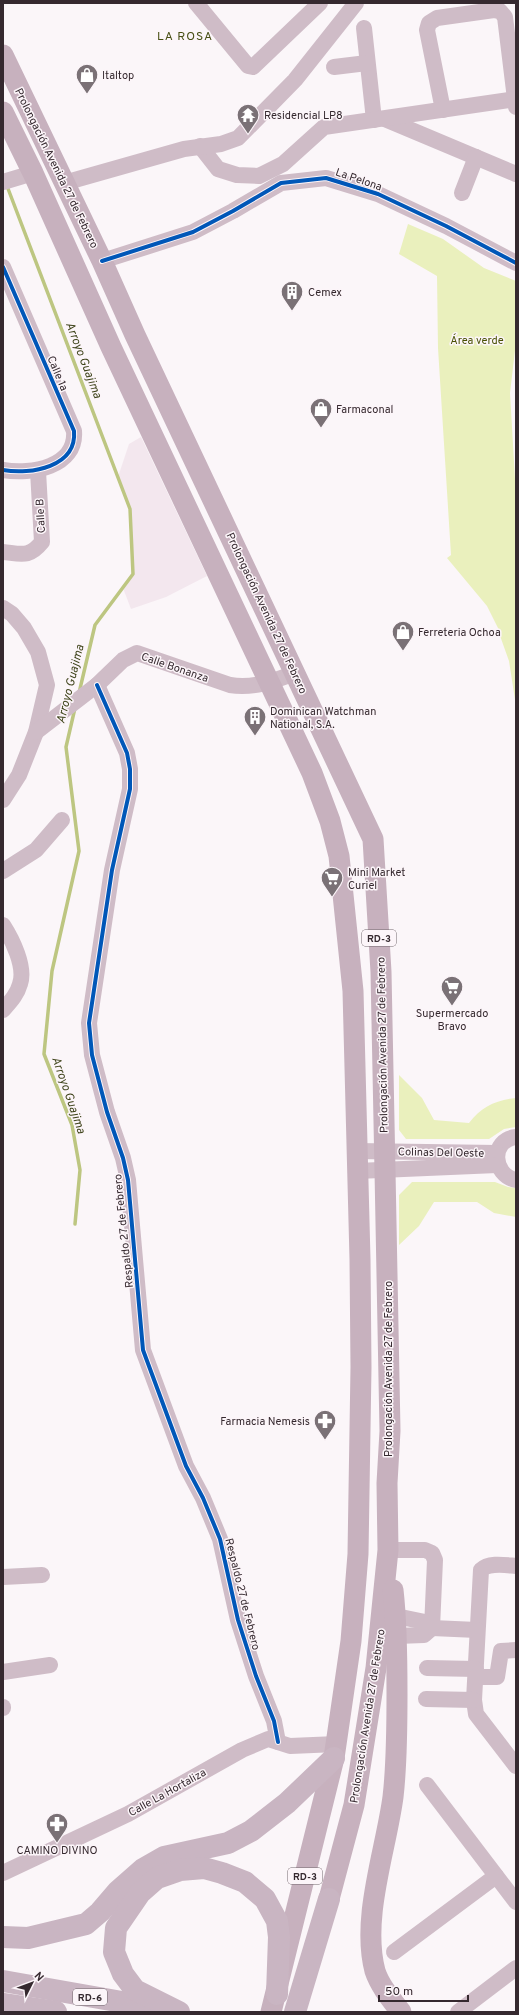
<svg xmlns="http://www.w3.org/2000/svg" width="519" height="2015" font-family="Overpass,sans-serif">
<rect width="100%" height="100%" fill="#fbf6f9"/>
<!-- built -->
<polygon fill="#f3e7ee" points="141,437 207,576 166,597 131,609 123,588 133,574 130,509 118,477 129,444"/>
<!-- green -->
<g fill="#eaf0bd">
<polygon points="408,224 443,239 484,268 516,281 516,342 510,393 516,496 516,706 509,661 499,633 500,632 487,606 447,558 451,555 438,348 437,276 399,254"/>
<path d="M 399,1075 L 422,1098 L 434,1120 L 469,1123 C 481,1107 496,1100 516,1098 L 516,1127 L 504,1129 L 489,1139 L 406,1139 L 399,1130 Z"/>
<polygon points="412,1182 495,1182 508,1187 516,1188 516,1217 494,1213 477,1202 434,1202 419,1226 399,1245 399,1195"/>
</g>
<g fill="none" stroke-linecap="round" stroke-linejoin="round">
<!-- stream -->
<g stroke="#bdc681" stroke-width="3.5">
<polyline points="7,186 130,509 133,574 95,625 79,693"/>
<polyline points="75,1224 80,1170 72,1125 44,1054 52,971 79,851 66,747 75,708"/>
</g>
<!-- minor -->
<g stroke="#cfbcc7" stroke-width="16">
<polyline points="196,3 248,66 253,67 320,3"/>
<polyline points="364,28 374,120"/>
<polyline points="334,67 367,63"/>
<polyline points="443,110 427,30 429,23 437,18 494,10 500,11 505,17 516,107"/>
<polyline points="385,119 516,174"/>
<polyline points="200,146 218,169 237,175 259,176 283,164 324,127 516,99"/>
<polyline points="3,182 33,173"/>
<polyline points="64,183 184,149 221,144 238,138 295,80 356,3"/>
<polyline points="462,193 476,157"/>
<polyline points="102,261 193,232 233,211 281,183 326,178 378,194 446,226 516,263"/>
<path d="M 3,267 L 74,431 C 77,467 31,475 3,470"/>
<path d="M 3,552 C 22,554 29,558 42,542 L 38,471"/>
<polyline points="3,608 12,614 24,628 38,652 47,685 36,732 19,775 3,800"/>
<polyline points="97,685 127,753 130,769 130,789 112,870 89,1023 92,1055 107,1112 123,1158 128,1180 143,1350 186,1466 203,1498 220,1539 238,1620 256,1676 274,1721 278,1742"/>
<path d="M 36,732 L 97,685 L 123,660 L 137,653 L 230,685 C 253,689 274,681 295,673"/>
<polyline points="3,871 36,850 62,820"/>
<path d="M 3,925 C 12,939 26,967 20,984 C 17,995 10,1002 3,1010"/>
<path d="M 516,1137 C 490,1140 492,1175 516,1180"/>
<polyline points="356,1151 497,1153"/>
<polyline points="357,1171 497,1165"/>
<polyline points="388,1550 425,1550 432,1553 435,1560 432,1628 424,1635 397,1636"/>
<path d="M 516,1566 C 505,1565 489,1562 481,1570 L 474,1700 L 476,1714 L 516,1766"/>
<polyline points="3,1577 42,1575"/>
<polyline points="396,1616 425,1622 432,1628 477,1630"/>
<polyline points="427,1668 476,1669"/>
<polyline points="3,1672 50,1665"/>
<polyline points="476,1677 497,1677 501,1651 516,1650"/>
<polyline points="426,1699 474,1700"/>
<polyline points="3,1707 3,1708"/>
<polyline points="427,1785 516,1902"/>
<polyline points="3,1873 128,1814 242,1750 268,1739 290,1746 337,1744"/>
<polyline points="394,1952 496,1876"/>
<polyline points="458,2012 516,1968"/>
</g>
<!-- major -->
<g stroke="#c7b1be" stroke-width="21">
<polyline points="3,55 102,261 135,335 373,839 381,972 385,1171 390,1431 387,1483 388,1550 376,1668 354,1805 329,1899"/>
<polyline points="3,112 33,173 111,347 312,773 330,821 339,856 353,991 360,1259 361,1367 358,1554 351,1641 334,1758 271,2012"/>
<path d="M 393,1590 C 397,1625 397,1659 397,1694 C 397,1728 397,1763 393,1797 C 386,1850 361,1918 375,1971 C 380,1986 391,1999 401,2012"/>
</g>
<!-- highway -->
<g stroke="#c9b5c2" stroke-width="22">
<polyline points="3,1937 28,1938 86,1924 100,1912 118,1891 143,1869 164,1857 228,1843 251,1831 287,1803 334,1758"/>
<polyline points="3,1981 156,2008"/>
<polyline points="3,2004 56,2012"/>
<polyline points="179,2012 135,1990 123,1974 114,1952 116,1928 140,1893 157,1878 180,1870 204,1868 222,1873 245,1882 265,1899 277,1921 279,1937 277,1994"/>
<polyline points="295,2012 329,1899"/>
</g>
<!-- cycleway casing -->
<g stroke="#fcf5f9" stroke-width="6">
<g id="cycleway">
<polyline points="102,261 193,232 233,211 281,183 326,178 378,194 446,226 516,263"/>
<path d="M 3,267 L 74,431 C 77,467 31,475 3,470"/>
<polyline points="97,685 127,753 130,769 130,789 112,870 89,1023 92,1055 107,1112 123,1158 128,1180 143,1350 186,1466 203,1498 220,1539 238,1620 256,1676 274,1721 278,1742"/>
</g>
</g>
<!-- cycleway -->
<use href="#cycleway" stroke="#0057b8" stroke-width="4"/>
</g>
<!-- icons -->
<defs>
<g id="shop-pin" transform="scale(1.15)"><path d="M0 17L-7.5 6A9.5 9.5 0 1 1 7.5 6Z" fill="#7a7176" stroke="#fcf5f9"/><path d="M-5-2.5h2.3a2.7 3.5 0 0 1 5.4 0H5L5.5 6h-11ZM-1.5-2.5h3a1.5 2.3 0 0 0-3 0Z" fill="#fff"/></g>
<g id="temple-pin" transform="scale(1.15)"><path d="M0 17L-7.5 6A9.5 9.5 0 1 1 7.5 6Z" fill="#7a7176" stroke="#fcf5f9"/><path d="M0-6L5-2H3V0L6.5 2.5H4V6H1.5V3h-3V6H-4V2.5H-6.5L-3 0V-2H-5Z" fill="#fff"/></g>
<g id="building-pin" transform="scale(1.15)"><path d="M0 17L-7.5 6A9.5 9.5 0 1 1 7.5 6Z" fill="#7a7176" stroke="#fcf5f9"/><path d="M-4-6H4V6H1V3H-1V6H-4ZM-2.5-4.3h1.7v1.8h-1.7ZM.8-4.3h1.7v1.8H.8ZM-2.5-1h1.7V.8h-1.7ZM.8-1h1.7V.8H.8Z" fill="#fff"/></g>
<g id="supermarket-pin" transform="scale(1.15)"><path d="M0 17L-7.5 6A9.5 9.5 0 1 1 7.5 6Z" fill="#7a7176" stroke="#fcf5f9"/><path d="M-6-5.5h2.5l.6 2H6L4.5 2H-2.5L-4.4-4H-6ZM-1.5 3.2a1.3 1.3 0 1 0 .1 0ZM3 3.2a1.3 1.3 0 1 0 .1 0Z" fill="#fff"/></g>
<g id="pharmacy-pin" transform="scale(1.15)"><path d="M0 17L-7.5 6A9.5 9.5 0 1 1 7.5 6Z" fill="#7a7176" stroke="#fcf5f9"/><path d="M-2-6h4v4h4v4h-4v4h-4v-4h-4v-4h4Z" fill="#fff"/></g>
</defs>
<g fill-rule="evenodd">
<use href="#shop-pin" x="87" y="75"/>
<use href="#temple-pin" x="248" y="115"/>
<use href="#building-pin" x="292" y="292"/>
<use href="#shop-pin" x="321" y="409"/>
<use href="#shop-pin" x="403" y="632"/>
<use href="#building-pin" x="255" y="717"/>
<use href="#supermarket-pin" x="332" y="878"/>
<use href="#supermarket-pin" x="452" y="987"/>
<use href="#pharmacy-pin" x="325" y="1421"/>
<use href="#pharmacy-pin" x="57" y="1824"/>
</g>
<g text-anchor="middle" stroke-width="3" stroke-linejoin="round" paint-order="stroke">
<!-- shield labels -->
<g fill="#fcf5f9" stroke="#71666c" stroke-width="1">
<rect x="362" y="930" width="34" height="16" rx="3"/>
<rect x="288" y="1868" width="34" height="16" rx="3"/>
<rect x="73" y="1989" width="34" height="16" rx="3"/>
</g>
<g font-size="10" font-weight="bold" fill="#35292f">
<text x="379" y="942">RD-3</text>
<text x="305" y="1880">RD-3</text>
<text x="90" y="2001">RD-6</text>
</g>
<!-- poi labels -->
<g font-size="11" fill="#35292f" stroke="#fcf5f9" text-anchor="start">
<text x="102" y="79">Italtop</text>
<text x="264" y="119">Residencial LP8</text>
<text x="308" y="296">Cemex</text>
<text x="336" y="413">Farmaconal</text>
<text x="418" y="636">Ferreteria Ochoa</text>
<text x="270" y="715">Dominican Watchman<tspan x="270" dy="13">National, S.A.</tspan></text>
<text x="348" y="876">Mini Market<tspan x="348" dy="13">Curiel</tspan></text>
<text x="452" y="1017" text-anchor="middle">Supermercado<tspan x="452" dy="13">Bravo</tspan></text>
<text x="310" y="1425" text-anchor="end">Farmacia Nemesis</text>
<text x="57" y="1854" text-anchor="middle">CAMINO DIVINO</text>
</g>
<!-- street labels -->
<g font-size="11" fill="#35292f" stroke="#fcf5f9">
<text transform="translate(57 168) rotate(64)" y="4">Prolongación Avenida 27 de Febrero</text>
<text transform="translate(359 179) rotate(19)" y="4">La Pelona</text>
<text transform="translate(58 373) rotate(67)" y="4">Calle 1a</text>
<text transform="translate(40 516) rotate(-93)" y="4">Calle B</text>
<text transform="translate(267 613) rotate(65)" y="4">Prolongación Avenida 27 de Febrero</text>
<text transform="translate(175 667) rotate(19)" y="4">Calle Bonanza</text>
<text transform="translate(382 1045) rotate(-91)" y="4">Prolongación Avenida 27 de Febrero</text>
<text transform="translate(441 1152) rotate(1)" y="4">Colinas Del Oeste</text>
<text transform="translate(123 1231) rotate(-96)" y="4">Respaldo 27 de Febrero</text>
<text transform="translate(388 1369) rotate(-90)" y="4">Prolongación Avenida 27 de Febrero</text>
<text transform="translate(243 1594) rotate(76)" y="4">Respaldo 27 de Febrero</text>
<text transform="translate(367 1716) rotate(-81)" y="4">Prolongación Avenida 27 de Febrero</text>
<text transform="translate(167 1792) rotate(-29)" y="4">Calle La Hortaliza</text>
</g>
<!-- park labels -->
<g font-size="11" fill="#495103" stroke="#fcf5f9">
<text x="477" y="344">Área verde</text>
</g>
<!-- neighbourhood labels -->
<g font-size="12" letter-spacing="1" fill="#464e13" stroke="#fcf5f9">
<text x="185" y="40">LA ROSA</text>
</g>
<!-- water labels -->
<g font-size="12" font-style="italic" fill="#3e441b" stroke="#fcf5f9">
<text transform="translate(84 360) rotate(69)" y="4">Arroyo Guajima</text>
<text transform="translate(70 684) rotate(-76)" y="4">Arroyo Guajima</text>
<text transform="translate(69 1095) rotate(71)" y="4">Arroyo Guajima</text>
</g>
</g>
<!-- border -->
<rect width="519" height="2015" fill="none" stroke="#35292f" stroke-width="8"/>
<!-- north arrow -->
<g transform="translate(32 1983) rotate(48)" stroke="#fcf5f9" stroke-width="3" paint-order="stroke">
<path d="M0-3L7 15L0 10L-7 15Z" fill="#35292f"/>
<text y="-6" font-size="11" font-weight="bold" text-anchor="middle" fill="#35292f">N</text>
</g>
<!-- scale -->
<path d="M379 1995v6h89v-6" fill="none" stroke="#35292f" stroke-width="2"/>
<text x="385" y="1995" font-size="12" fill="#35292f" stroke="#fcf5f9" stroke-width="3" paint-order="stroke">50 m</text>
</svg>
